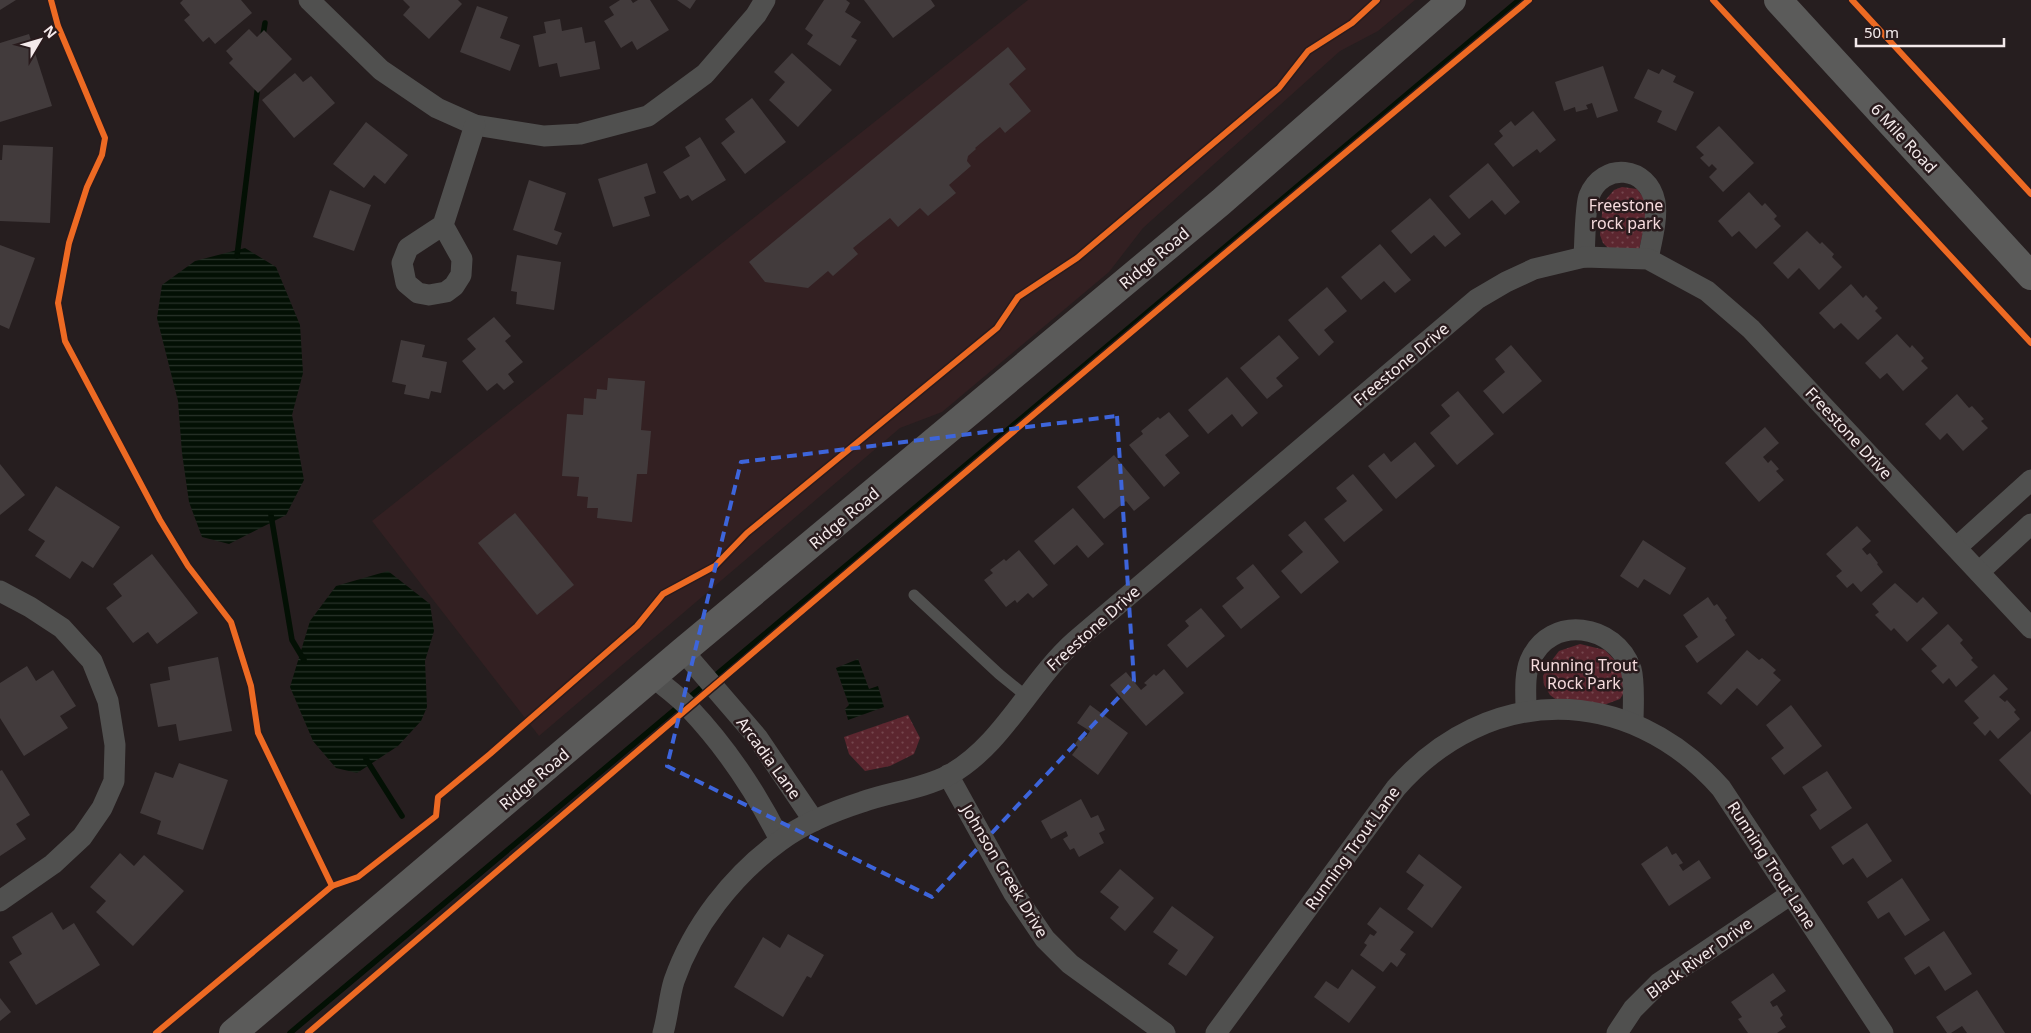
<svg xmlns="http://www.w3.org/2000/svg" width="2031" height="1033" font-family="'Noto Sans',sans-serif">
<defs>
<pattern id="park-dots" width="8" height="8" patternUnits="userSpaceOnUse" patternTransform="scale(1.25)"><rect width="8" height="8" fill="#5c262f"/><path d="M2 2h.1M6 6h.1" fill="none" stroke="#74464d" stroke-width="1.8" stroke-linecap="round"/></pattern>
<pattern id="water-rules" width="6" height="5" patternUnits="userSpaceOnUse" patternTransform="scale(1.25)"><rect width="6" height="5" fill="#031004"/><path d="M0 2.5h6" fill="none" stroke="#283329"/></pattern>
</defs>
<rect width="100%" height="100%" fill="#261e1f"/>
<!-- built -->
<polygon fill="#332022" points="1028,0 1415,0 1378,31 1340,51 1143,228 1109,272 942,412 900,428 539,736 372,521"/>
<!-- park -->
<g fill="url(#park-dots)">
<polygon points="1622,187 1637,189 1649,205 1639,250 1610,250 1603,243 1600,235 1603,203 1614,190"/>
<polygon points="1580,644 1605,650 1622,668 1625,691 1620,699 1601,706 1558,701 1550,695 1544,685 1543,676 1549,664 1559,651"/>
<polygon points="908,715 920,738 914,754 890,766 865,771 849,754 844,737"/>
</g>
<!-- water -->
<g fill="url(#water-rules)">
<polygon points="245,248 276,267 300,325 303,373 292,415 304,480 286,515 229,544 202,537 189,502 182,453 178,401 157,318 162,285 195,261"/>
<polygon points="388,571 430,604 434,631 425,661 427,707 421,721 398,746 357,773 336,768 313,741 290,687 310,621 336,586"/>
<polygon points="858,659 869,689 878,686 884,707 848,720 845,709 849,705 836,668"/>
</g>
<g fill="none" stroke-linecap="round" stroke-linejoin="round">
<!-- stream -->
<g stroke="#031004" stroke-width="5.5">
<polyline points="263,35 265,23"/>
<polyline points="237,256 258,84"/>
<polyline points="271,515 292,640 304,660"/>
<polyline points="366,759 402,816"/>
<polyline points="290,1033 1519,0"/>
</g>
</g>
<!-- building -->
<g fill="#423b3c">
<polygon points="0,0 16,0 0,10"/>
<polygon points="183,0 241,0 252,13 215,44 209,37 203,42 184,20 190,15 180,3"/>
<polygon points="403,0 458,0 462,4 429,39 403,15 410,7"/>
<polygon points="620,0 631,0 633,3 638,0 650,0 669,30 637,50 632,41 621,48 604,21 614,15 609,7"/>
<polygon points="677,0 696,0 690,9"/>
<polygon points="824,0 846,0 850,3 845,12 861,22 851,37 857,40 840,66 807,44 813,35 805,29"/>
<polygon points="864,0 931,0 935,6 893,38"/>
<polygon points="477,6 508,17 500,38 520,45 510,71 460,52"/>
<polygon points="560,19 562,31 582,27 585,43 595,41 600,69 560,77 557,63 539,67 533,36 546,33 544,22"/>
<polygon points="249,29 257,37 264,30 292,59 258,93 229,63 233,59 226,51"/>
<polygon points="29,34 52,106 0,122 0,43"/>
<polygon points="1008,47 1026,69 1009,84 1031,111 1005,133 1000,127 975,148 976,149 968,156 967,161 971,166 949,185 956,193 928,216 920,208 898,227 890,218 853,248 858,254 833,276 828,271 808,288 765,282 749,262"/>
<polygon points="792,53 832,90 798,127 769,100 785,82 774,72"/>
<polygon points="1603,66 1618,111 1597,118 1592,103 1586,105 1588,109 1576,112 1575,107 1564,111 1555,82"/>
<polygon points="1648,69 1659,74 1662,69 1676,76 1673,82 1694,92 1676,131 1657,122 1662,111 1634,98"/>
<polygon points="295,73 303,82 311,76 335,103 294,138 262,100"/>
<polygon points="752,98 786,142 745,174 721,143 735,132 725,119"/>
<polygon points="1533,111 1556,140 1540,153 1537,149 1513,167 1494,144 1503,136 1499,131 1511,121 1515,126"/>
<polygon points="366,122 408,155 385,184 374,175 364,188 333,164"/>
<polygon points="1719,126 1754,163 1723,192 1709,177 1717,169 1712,164 1709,167 1700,158 1704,155 1696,147"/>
<polygon points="700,137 726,180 692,201 688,195 680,199 663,172 690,156 685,147"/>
<polygon points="3,145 53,147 50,223 0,221 0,160 2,160"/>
<polygon points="647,163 656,193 644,197 650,216 613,227 598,179"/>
<polygon points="1488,163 1520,202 1505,215 1492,200 1469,219 1449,196"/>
<polygon points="529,180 566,193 554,230 562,233 557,245 513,230"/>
<polygon points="330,190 371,205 354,251 313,237"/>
<polygon points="1749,192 1762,206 1765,203 1777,216 1774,219 1781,226 1756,249 1739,231 1732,237 1718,221"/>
<polygon points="1430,198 1461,234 1445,247 1434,235 1411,254 1391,231"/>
<polygon points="1807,231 1820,244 1822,242 1834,254 1832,257 1842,267 1819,290 1799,268 1788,279 1773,263"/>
<polygon points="1380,244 1411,280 1395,293 1384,281 1361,300 1341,277"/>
<polygon points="0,245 35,258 9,329 0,325"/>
<polygon points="517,255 561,262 554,310 516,304 517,292 511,291"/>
<polygon points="1851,284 1863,298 1866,295 1878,308 1875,311 1882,318 1858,340 1841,323 1834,329 1819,313"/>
<polygon points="1327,287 1347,311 1324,330 1334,342 1319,356 1288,320"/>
<polygon points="494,317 511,336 505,341 523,362 508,374 514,382 504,390 497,383 487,391 462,361 476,349 467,339"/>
<polygon points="1897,334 1910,348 1912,345 1924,358 1921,361 1928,368 1903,391 1887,373 1880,379 1865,363"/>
<polygon points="1279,335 1299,358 1276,378 1283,386 1267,399 1240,368"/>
<polygon points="401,340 425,345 422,357 447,362 441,393 431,391 429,399 404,394 406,385 392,382"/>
<polygon points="1511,345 1542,381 1503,414 1483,391 1505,372 1495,359"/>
<polygon points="1227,377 1258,413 1242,427 1232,414 1208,434 1188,410"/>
<polygon points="608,378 645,381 641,430 651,431 647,474 637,474 632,522 597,518 598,508 587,508 588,497 577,496 579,477 562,476 567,414 583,415 584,398 596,399 597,389 607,390"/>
<polygon points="1458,391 1494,434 1457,465 1430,433 1450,416 1441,405"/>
<polygon points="1957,394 1969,408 1972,406 1984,419 1981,421 1988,428 1963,451 1947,433 1940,440 1925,424"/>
<polygon points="1169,412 1189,436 1165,455 1180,473 1164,487 1129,445 1143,434 1141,431 1158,417 1160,419"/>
<polygon points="1765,427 1779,443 1763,457 1768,463 1771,460 1779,469 1776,471 1784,480 1759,502 1725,463"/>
<polygon points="1415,442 1435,466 1396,499 1368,466 1384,453 1391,462"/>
<polygon points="1114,455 1150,498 1134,511 1126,501 1104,519 1077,487"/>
<polygon points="0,464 25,495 0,515"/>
<polygon points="1353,474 1383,510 1344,542 1324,519 1347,501 1336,488"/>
<polygon points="56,486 120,527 93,568 82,561 70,579 35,556 45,541 28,530"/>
<polygon points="1073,508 1104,544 1088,558 1077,545 1054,565 1034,541"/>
<polygon points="515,513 574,585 537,615 478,543"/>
<polygon points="1305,521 1339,562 1301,594 1281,571 1303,552 1288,535"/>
<polygon points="1857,526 1871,541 1862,549 1867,555 1870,553 1878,563 1877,564 1883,572 1861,592 1853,583 1847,588 1836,576 1842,571 1826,554"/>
<polygon points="1643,540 1686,568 1670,595 1644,579 1638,588 1620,576"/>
<polygon points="1019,550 1048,585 1033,598 1028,593 1017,603 1015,600 1006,607 984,580 993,573 990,570 1004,559 1006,561"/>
<polygon points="152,554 198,613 157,644 148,632 133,643 106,608 122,596 113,584"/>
<polygon points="1253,564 1280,597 1241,629 1222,606 1244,588 1236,578"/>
<polygon points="1895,583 1917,603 1923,597 1938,613 1907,642 1894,628 1891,631 1875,615 1879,612 1872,604"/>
<polygon points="1708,597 1714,606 1717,604 1727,618 1725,620 1735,635 1697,663 1685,646 1698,637 1683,615"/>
<polygon points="1201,608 1225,636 1187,668 1167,645 1189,626 1185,621"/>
<polygon points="1948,624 1963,640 1960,643 1973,658 1971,660 1978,667 1956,687 1949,678 1943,684 1931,671 1937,666 1921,649"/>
<polygon points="1747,650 1759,660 1762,658 1776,670 1773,673 1781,680 1757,706 1737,688 1721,705 1707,693"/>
<polygon points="218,657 232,731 179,741 176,724 158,727 150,684 170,680 168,667"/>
<polygon points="27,666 36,681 53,670 76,706 60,716 68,728 24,756 0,718 0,683"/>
<polygon points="1164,669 1184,693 1146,726 1110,685 1126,672 1141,690 1147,685 1144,683 1154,674 1156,676"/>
<polygon points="1994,674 2008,689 1999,697 2005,702 2007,700 2016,710 2014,712 2020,719 1998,739 1990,730 1985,736 1973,723 1979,718 1964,701"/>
<polygon points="1090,705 1128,733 1098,775 1072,755 1078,747 1075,744 1082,734 1086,737 1090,731 1077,723"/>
<polygon points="1791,705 1822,746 1784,775 1771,758 1784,748 1766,725"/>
<polygon points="2031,731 2031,795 1999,760"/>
<polygon points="179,763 228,780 203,850 157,834 161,821 140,813 155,772 173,778"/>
<polygon points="2,770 30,815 16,824 26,839 0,856 0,771"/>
<polygon points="1827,771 1852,808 1820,830 1810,815 1817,810 1802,787"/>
<polygon points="1081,799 1091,818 1098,815 1105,830 1099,833 1104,843 1079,857 1074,848 1070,850 1063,839 1068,836 1066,831 1051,839 1041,821"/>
<polygon points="1867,823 1892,861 1867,878 1853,858 1843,865 1831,847"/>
<polygon points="1667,846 1672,855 1676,853 1683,863 1679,865 1683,871 1699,860 1711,878 1669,906 1641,864"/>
<polygon points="120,853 134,866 144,855 184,891 133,946 96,912 106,901 90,887"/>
<polygon points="1419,854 1462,887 1432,928 1407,909 1424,885 1406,872"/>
<polygon points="1120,869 1154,898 1125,931 1110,918 1119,907 1100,892"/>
<polygon points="1902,878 1930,920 1905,936 1889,912 1878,919 1867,902"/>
<polygon points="1172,906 1214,937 1186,976 1168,964 1178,950 1153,932"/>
<polygon points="1380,907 1414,932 1400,950 1406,954 1397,967 1391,962 1383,972 1360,955 1367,945 1364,943 1370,934 1374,936 1377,932 1367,924"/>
<polygon points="52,912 63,930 74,923 100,965 36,1005 9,962 22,954 12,937"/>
<polygon points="1944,931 1972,974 1945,991 1929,966 1915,975 1904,958"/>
<polygon points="788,934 824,955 811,978 807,976 783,1017 734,987 763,937 780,948"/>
<polygon points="1352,969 1376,987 1349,1023 1314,997 1326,981 1338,989"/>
<polygon points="1773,973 1786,991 1770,1002 1773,1007 1777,1005 1783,1015 1780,1018 1786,1027 1777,1033 1748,1033 1738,1019 1742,1017 1731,1002"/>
<polygon points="1977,990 2005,1033 1967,1033 1962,1026 1951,1033 1947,1033 1936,1017"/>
<polygon points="0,998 11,1012 0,1021"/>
</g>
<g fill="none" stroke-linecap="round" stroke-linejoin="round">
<!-- lane -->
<polyline stroke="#50504f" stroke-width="11" points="914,595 999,674 1026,696"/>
<!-- street -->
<g stroke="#50504f" stroke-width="21">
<polyline points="309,0 381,70 437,108 475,125 544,136 580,134 648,116 705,74 756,15 765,0"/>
<polyline points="443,225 462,259 461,275 454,286 446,292 429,295 418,293 406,283 402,263 408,248 443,225 475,125"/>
<path d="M 1584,257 C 1585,244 1585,205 1589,196 C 1603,161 1648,166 1655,202 C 1658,218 1651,243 1648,259"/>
<polyline points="1957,547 2031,480"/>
<polyline points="1979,572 2031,524"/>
<polyline points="0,591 30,607 62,628 92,661 108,701 115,745 114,781 102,808 82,837 53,864 0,901"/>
<polyline points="683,651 757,737 814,821"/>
<path d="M 654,678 C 665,687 679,697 689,708 C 726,747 756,792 780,840"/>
<path d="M 1526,710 C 1526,694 1524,676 1530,661 C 1550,613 1616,624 1631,669 C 1635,683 1633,708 1633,723"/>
<polyline points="948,775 1013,892 1045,939 1070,964 1165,1033"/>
<path d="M 663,1033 C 668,1016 669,997 674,981 C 693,926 733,875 780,841 C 804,823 834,811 862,802 C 890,792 922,789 949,775 C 1003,745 1030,681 1075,641 L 1477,299 L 1506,282 L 1534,269 L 1584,257 L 1648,259 L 1707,291 L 1751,329 L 2031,628"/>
<path d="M 1216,1033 L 1396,788 C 1488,683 1628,683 1721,788 L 1883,1033"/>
<polyline points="1617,1033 1633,1009 1659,983 1791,894"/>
</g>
<!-- secondary -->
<g stroke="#5b5b5a" stroke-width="28">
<polyline points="1778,0 2031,276"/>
<polyline points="233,1033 683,651 1221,202 1452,0"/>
</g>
<!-- cycleway casing -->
<g stroke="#291b1d" stroke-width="9">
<g id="cycleway">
<polyline points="51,0 58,26 105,138 102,155 87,187 69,243 58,303 65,341 160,520 188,566 231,622 251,686 258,733 332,886"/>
<polyline points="1713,0 2031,343"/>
<polyline points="1852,0 2031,194"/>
<polyline points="156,1033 332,886 358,877 436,816 438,797 490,754 637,626 663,594 715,566 747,533 997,328 1018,297 1077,258 1279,88 1308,51 1352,23 1377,0"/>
<path d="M 308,1033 C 713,686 1118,340 1529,0"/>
</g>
</g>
<!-- cycleway -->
<use href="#cycleway" stroke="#ed6a23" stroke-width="6"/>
</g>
<!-- marked area -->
<path fill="none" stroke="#3d65db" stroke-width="4" stroke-dasharray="10 6" stroke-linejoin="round" d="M 1117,416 L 1134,681 L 932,897 L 667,766 L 741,462 Z"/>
<g text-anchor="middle" stroke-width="5" stroke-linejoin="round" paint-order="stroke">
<!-- street labels -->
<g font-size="16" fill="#f4eaeb" stroke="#291b1d">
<text transform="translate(1904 138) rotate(47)" y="6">6 Mile Road</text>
<text transform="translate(1154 258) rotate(-40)" y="6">Ridge Road</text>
<text transform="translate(1401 364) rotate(-40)" y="6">Freestone Drive</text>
<text transform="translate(1849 433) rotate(47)" y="6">Freestone Drive</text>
<text transform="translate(844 518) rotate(-40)" y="6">Ridge Road</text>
<text transform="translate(1093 628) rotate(-42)" y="6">Freestone Drive</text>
<text transform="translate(769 758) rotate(54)" y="6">Arcadia Lane</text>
<text transform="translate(534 779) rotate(-40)" y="6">Ridge Road</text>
<text transform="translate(1352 848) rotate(-54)" y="6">Running Trout Lane</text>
<text transform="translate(1772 865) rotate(57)" y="6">Running Trout Lane</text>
<text transform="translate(1005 871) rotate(59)" y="6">Johnson Creek Drive</text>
<text transform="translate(1699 958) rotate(-36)" y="6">Black River Drive</text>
</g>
<!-- park labels -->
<g font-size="16" fill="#f6dbdd" stroke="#291b1d">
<text x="1626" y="211">Freestone<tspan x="1626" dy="18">rock park</tspan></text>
<text x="1584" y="671">Running Trout<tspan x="1584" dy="18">Rock Park</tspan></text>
</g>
</g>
<!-- north arrow -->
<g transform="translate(40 40) rotate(52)" stroke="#291b1d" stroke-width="4" paint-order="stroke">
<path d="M0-4L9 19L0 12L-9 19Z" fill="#f4eaeb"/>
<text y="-8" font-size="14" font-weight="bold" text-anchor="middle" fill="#f4eaeb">N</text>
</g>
<!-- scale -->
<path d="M1856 38v8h148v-8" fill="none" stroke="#f4eaeb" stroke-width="2.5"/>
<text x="1864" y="38" font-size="15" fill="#f4eaeb" stroke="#291b1d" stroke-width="4" paint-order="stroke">50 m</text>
</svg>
